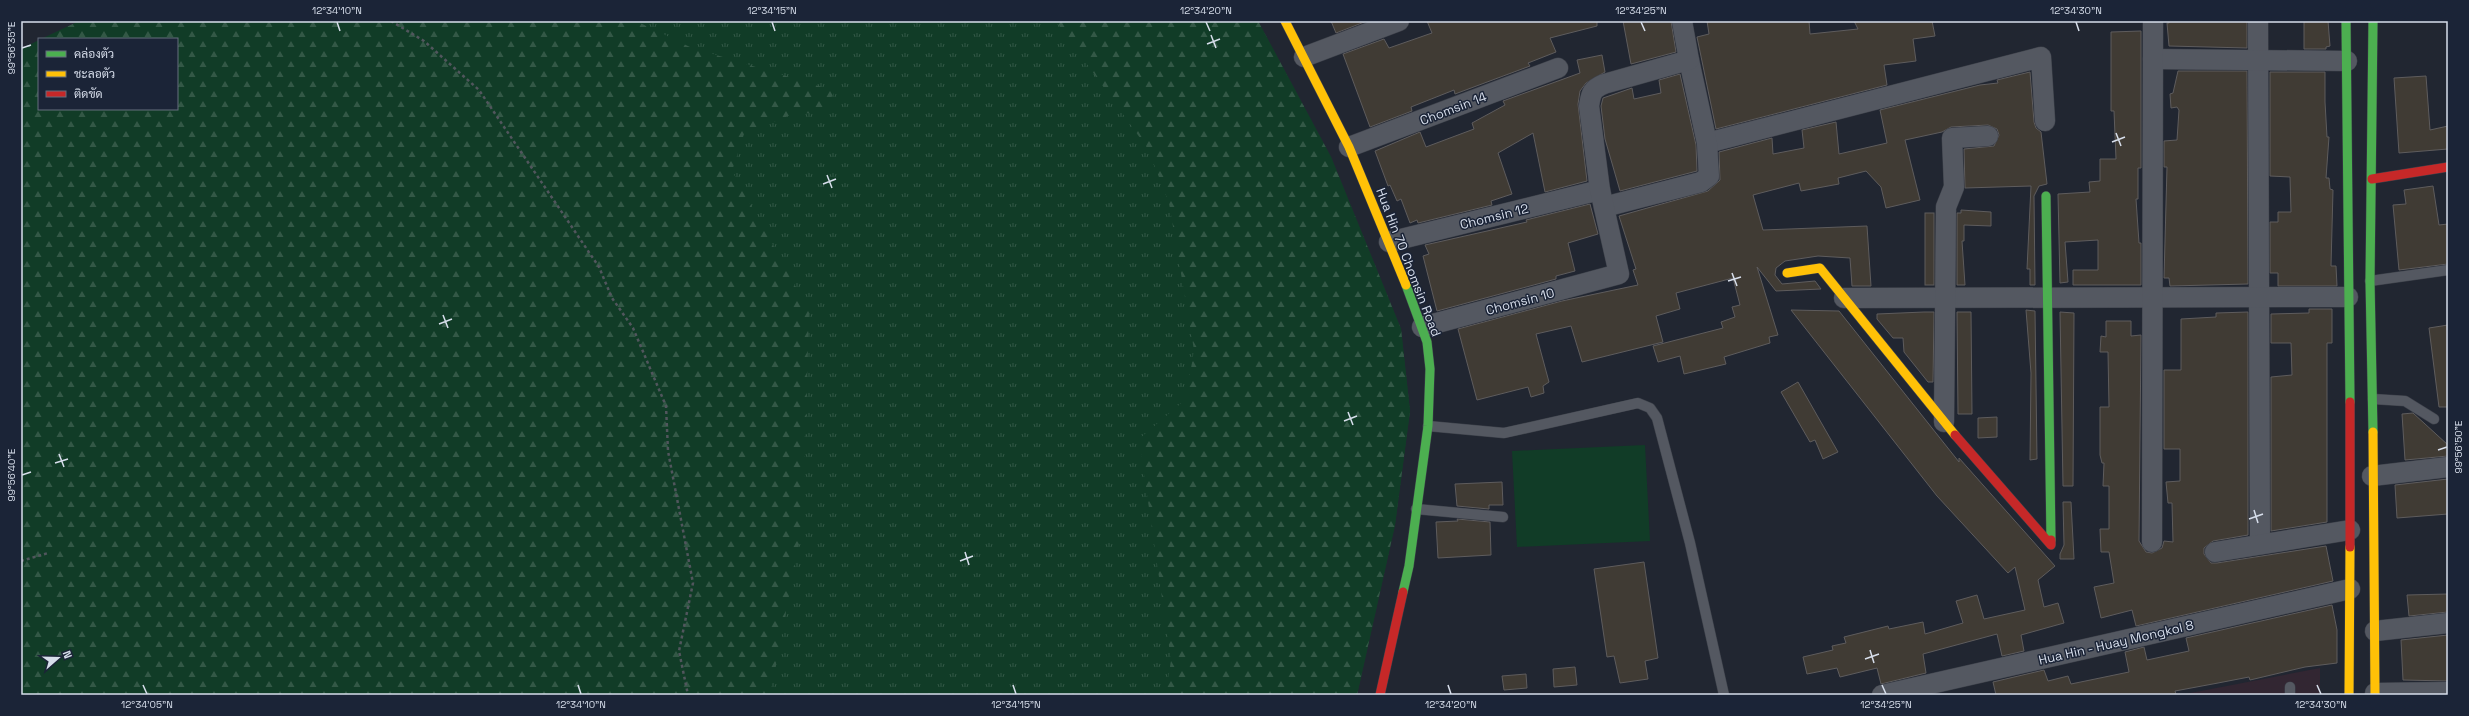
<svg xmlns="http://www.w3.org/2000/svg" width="2469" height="716" font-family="'Space Grotesk',Sarabun,sans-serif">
<defs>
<pattern id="grass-tufts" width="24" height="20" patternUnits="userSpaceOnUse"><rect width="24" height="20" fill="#113c27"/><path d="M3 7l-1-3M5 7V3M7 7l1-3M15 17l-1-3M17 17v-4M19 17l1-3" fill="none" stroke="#335846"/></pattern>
<pattern id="forest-firs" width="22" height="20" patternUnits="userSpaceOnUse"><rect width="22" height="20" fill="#113c27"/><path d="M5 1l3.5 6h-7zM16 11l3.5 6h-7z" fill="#335846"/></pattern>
</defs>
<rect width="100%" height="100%" fill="#212631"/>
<!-- education -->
<polygon fill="#322632" points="2320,668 2320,695 2180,695"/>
<!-- grass -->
<polygon fill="url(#grass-tufts)" points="432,21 1258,21 1331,157 1401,329 1410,411 1395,525 1357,695 732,695"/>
<!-- forest -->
<g fill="url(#forest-firs)">
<polygon points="79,21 636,21 690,47 835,91 823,111 788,116 744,134 732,171 809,311 803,523 770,695 21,695 21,49 39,40 39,109 177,109 177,39 41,39"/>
<polygon points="1056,21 1258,21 1331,157 1401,329 1410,411 1395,525 1357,695 1166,695 1171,660 1139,439 1186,399 1194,350 1169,203 1148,149"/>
</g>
<!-- pitch -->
<polygon fill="#113c27" points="1645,445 1650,541 1517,547 1512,451"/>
<!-- building -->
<g fill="#403b34" stroke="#5e5c5d">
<polygon points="1331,21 1367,21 1336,33"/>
<polygon points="1427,21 1597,21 1597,26 1550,38 1556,52 1528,63 1530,66 1455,94 1454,90 1411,107 1412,111 1370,127 1343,54 1384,39 1389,48 1432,33"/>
<polygon points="1623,21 1671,21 1676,52 1631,64"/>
<polygon points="1707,21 1809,21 1810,34 1858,29 1854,21 1932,21 1935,36 1913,39 1916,61 1884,65 1887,85 1716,129 1697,37 1709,34"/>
<polygon points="2169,21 2247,21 2247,48 2169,46 2167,23 2169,23"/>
<polygon points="2304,21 2328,21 2330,46 2326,47 2326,49 2304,49"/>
<polygon points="2141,31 2141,168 2138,168 2138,199 2136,199 2139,243 2141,243 2141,285 2073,285 2073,270 2098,270 2098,240 2065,242 2068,282 2060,283 2058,194 2090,192 2089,182 2100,181 2100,159 2116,159 2114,111 2111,111 2111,32"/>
<polygon points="1602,55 1605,72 1586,83 1580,91 1578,104 1587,181 1545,192 1533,133 1498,153 1512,194 1491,201 1492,205 1418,223 1417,220 1410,223 1401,199 1397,201 1390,185 1388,186 1375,151 1420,132 1426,147 1474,129 1472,123 1505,105 1503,101 1580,73 1577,60"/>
<polygon points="2178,71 2247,71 2248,284 2170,286 2169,278 2164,278 2167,167 2164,167 2164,141 2177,140 2179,110 2177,107 2171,108 2170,94 2173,93"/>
<polygon points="2030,72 2034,122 2036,128 2041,132 2047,184 2039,186 2034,196 2035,285 2030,285 2030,269 2027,269 2031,186 1965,188 1964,149 1994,146 1999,135 1997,129 1988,125 1951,127 1942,132 1905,140 1920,200 1886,208 1881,187 1866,171 1838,178 1839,184 1801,191 1799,183 1753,195 1763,230 1867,226 1871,286 1852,286 1850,258 1818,256 1785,261 1776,268 1775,275 1782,284 1815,281 1821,289 1776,291 1757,267 1778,335 1769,337 1770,343 1724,357 1726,364 1684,374 1680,356 1658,362 1653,346 1723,328 1721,322 1735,317 1732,307 1740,305 1733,278 1676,293 1680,309 1656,316 1663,342 1582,362 1571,326 1536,334 1549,382 1543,386 1544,393 1531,397 1528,387 1477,400 1458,329 1562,301 1638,285 1633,270 1636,269 1619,216 1708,191 1720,180 1719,152 1772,138 1773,154 1804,148 1802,130 1836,122 1839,154 1887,143 1880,110 1980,85 1998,83 1997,80"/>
<polygon points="2270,72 2325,72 2325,102 2327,137 2329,137 2326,178 2329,178 2330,189 2333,190 2331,266 2336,266 2337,286 2278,286 2278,273 2270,273 2270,222 2278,222 2278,212 2291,212 2290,177 2270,176"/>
<polygon points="1680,74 1696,145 1697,171 1620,191 1605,139 1601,106 1603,98 1632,88 1634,99 1661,93 1659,80"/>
<polygon points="2426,76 2430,130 2448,126 2448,149 2399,153 2394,78"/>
<polygon points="2433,186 2439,225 2448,224 2448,264 2399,270 2393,205 2406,204 2404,190"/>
<polygon points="1590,204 1598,234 1568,243 1575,271 1556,276 1556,279 1437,311 1423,256 1429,254 1425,245 1527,222 1526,220"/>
<polygon points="1961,210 1991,212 1991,226 1964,225 1964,241 1962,241 1965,285 1957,285 1957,213 1961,213"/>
<rect x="1925" y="213" width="9" height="72"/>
<polygon points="2309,309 2332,309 2332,343 2327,343 2327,522 2271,531 2271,377 2292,375 2291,343 2271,343 2271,314 2309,313"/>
<polygon points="1791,310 1839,311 1959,462 1959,458 2055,566 2038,580 2044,607 2058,603 2064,623 2021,635 2024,651 2002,656 1997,634 1923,654 1926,673 1881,684 1877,668 1840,677 1837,668 1807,674 1803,657 1833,650 1832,646 1846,643 1844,637 1888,626 1889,629 1923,622 1925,634 1963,623 1956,601 1977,595 1984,619 2025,610 2015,567 2008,573 1937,496"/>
<polygon points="2026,310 2035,311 2037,459 2030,460 2031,373"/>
<polygon points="1924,312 1934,312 1933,382 1928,382 1904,352 1903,338 1893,338 1877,319 1877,314"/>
<polygon points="1957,312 1971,312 1972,414 1958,414"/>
<polygon points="2060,312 2074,313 2073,486 2063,486"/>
<polygon points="2248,312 2248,535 2213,541 2204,548 2204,554 2211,563 2217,563 2326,546 2333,581 2136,626 2132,610 2101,618 2094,587 2114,583 2109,552 2101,552 2100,529 2109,529 2109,486 2103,486 2104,463 2102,463 2100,455 2100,407 2109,407 2108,352 2100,352 2101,336 2106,337 2106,321 2131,321 2131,336 2141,335 2139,541 2146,552 2152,553 2162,548 2164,541 2173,542 2172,503 2168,503 2166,482 2180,481 2180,449 2164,449 2164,370 2181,370 2181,319 2216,317 2216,313"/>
<polygon points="2448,325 2448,407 2439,407 2429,328"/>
<polygon points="1798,382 1838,452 1823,459 1815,440 1810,442 1781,392"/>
<polygon points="2413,413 2448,445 2448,456 2405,460 2402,414"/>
<polygon points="1997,417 1997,437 1978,438 1978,418"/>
<polygon points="2448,479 2448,514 2397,518 2395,485"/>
<polygon points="1502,482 1503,505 1489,505 1489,509 1457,506 1455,484"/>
<polygon points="2063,502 2071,502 2074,559 2060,559 2060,554 2064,545"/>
<polygon points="1457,519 1490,522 1491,555 1438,558 1436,522 1458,521"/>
<polygon points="1644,562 1658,658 1645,661 1648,679 1620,683 1614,656 1607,657 1594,569"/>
<polygon points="2448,594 2448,612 2409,616 2407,595"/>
<polygon points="2332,605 2337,630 2337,663 2305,667 2250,680 2249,677 2218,683 2175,691 2176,694 2168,695 1996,695 1993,682 2044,670 2048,681 2068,676 2071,684 2129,672 2125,652 2144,647 2147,660 2189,651 2186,638"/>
<polygon points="2448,635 2448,681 2403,680 2401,640"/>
<polygon points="1575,667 1577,685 1554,687 1553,669"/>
<polygon points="1526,674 1527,688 1504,690 1502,676"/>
</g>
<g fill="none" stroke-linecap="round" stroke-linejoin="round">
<!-- lane casing -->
<g stroke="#3d414a" stroke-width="11">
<g id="lane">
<polyline points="2370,281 2448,270"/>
<polyline points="2373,399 2405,401 2434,419"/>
<polyline points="1428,426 1504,433 1638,403 1650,408 1657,418 1690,543 1724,695"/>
<polyline points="1416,509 1503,517"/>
<polyline points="2290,695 2290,687"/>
</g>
</g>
<!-- street casing -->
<g stroke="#3d414a" stroke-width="21">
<g id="street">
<polyline points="2258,21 2260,544"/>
<polyline points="1304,57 1399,21"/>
<polyline points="2153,59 2347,61"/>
<polyline points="1707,143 2041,57 2045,121"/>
<polyline points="1349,147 1558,68"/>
<polyline points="1604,207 1701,182 1709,176 1707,143 1689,60"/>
<polyline points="1389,242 1600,190"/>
<polyline points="1844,298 2348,297"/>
<path d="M 1422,327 L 1619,274 L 1600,190 L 1589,106 C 1591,93 1592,89 1604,84 L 1689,60 L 1682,21"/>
<polyline points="1944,422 1946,207 1954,187 1952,138 1988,136"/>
<polyline points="2372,476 2448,467"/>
<polyline points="2152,542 2153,21"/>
<polyline points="2215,552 2350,530"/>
<polyline points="2375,631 2448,623"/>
<polyline points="2375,693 2448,692"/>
<polyline points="1882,695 2350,589"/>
</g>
</g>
<!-- fast casing -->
<g stroke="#3d414a" stroke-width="10">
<g id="fast">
<polyline points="2346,21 2350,402"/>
<polyline points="2046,196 2051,540"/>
<polyline points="2373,432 2370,281 2373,21"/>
<polyline points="1403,592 1409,566 1428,426 1430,369 1427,342 1406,285"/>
</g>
</g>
<!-- slow casing -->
<g stroke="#3d414a" stroke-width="10">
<g id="slow">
<polyline points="1285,21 1349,147 1406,285"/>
<polyline points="1787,273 1820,268 1955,435"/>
<polyline points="2373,432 2375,695"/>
<polyline points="2349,695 2350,547"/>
</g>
</g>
<!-- jam casing -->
<g stroke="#3d414a" stroke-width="10">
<g id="jam">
<polyline points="2372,179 2448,167"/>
<polyline points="1955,435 2051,545 2051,540"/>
<polyline points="2350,547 2350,402"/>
<polyline points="1380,695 1403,592"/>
</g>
</g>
<!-- path -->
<g stroke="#51565d" stroke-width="2.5" stroke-dasharray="3 3" stroke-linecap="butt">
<polyline points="391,21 424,41 479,90 599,267 612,298 633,328 666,406 668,451 693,583 679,651 688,695"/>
<polyline points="21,561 48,553"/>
</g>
<!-- lane -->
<use href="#lane" stroke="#545861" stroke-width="10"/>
<!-- street -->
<use href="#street" stroke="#545861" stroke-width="20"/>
<!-- fast -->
<use href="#fast" stroke="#4caf50" stroke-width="9"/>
<!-- slow -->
<use href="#slow" stroke="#ffc107" stroke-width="9"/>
<!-- jam -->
<use href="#jam" stroke="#c62828" stroke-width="9"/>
</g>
<!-- ticks -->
<path fill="none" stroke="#d7deeb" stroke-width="1.5" d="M 337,22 L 340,31M 772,22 L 775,31M 1206,22 L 1210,31M 1641,22 L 1645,31M 2076,22 L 2079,31M 1211,35 L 1216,48M 1207,44 L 1220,39M 22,48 L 31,45M 2116,133 L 2121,146M 2112,142 L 2125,137M 827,175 L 832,188M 823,184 L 836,179M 1732,273 L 1737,286M 1728,281 L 1741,277M 443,315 L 448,328M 439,324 L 452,319M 1348,412 L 1353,425M 1344,421 L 1357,416M 2438,450 L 2447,447M 59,454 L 64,467M 55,463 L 68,459M 22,475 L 31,472M 2254,510 L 2258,523M 2249,519 L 2263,514M 965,552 L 969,565M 960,561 L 973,556M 1870,650 L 1874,663M 1865,659 L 1879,654M 143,685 L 147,694M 578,685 L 581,694M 1013,685 L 1016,694M 1448,685 L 1451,694M 1882,685 L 1886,694M 2317,685 L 2321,694"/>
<g text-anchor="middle" stroke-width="3" stroke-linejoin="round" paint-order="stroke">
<!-- street labels -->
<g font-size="13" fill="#d7deeb" stroke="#1b2437">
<text transform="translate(1453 108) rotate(-21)" y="5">Chomsin 14</text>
<text transform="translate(1494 216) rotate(-14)" y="5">Chomsin 12</text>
<text transform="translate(1409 262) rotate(69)" y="5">Hua Hin 70 Chomsin Road</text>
<text transform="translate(1520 301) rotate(-15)" y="5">Chomsin 10</text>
<text transform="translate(2116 642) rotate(-13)" y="5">Hua Hin - Huay Mongkol 8</text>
</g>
</g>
<!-- border -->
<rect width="2469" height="716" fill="none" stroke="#1b2437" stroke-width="44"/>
<!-- legend -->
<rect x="38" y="38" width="140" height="72" fill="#1b2437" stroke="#666e7f"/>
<rect x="46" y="51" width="20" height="6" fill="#4caf50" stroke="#666e7f"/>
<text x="74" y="58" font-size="12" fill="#d7deeb">คล่องตัว</text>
<rect x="46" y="71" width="20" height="6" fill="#ffc107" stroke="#666e7f"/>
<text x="74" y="78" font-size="12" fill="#d7deeb">ชะลอตัว</text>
<rect x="46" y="91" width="20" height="6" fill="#c62828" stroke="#666e7f"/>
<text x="74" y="98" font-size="12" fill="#d7deeb">ติดขัด</text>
<!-- north arrow -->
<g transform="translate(58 658) rotate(70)" stroke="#1b2437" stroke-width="3" paint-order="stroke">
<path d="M0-3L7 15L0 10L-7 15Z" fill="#d7deeb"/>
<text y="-6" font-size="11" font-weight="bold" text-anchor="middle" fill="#d7deeb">N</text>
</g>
<rect x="22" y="22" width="2425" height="672" fill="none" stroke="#d7deeb" stroke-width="1.5"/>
<g font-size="10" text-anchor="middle" fill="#d7deeb">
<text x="337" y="14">12°34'10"N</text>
<text x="772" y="14">12°34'15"N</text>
<text x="1206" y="14">12°34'20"N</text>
<text x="1641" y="14">12°34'25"N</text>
<text x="2076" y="14">12°34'30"N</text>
<text transform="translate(11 48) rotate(-90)" y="4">99°56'35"E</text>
<text transform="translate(2458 447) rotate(-90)" y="4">99°56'50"E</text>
<text transform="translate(11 475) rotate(-90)" y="4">99°56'40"E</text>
<text x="147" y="708">12°34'05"N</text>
<text x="581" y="708">12°34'10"N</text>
<text x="1016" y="708">12°34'15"N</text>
<text x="1451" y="708">12°34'20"N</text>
<text x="1886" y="708">12°34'25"N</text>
<text x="2321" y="708">12°34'30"N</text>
</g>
</svg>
